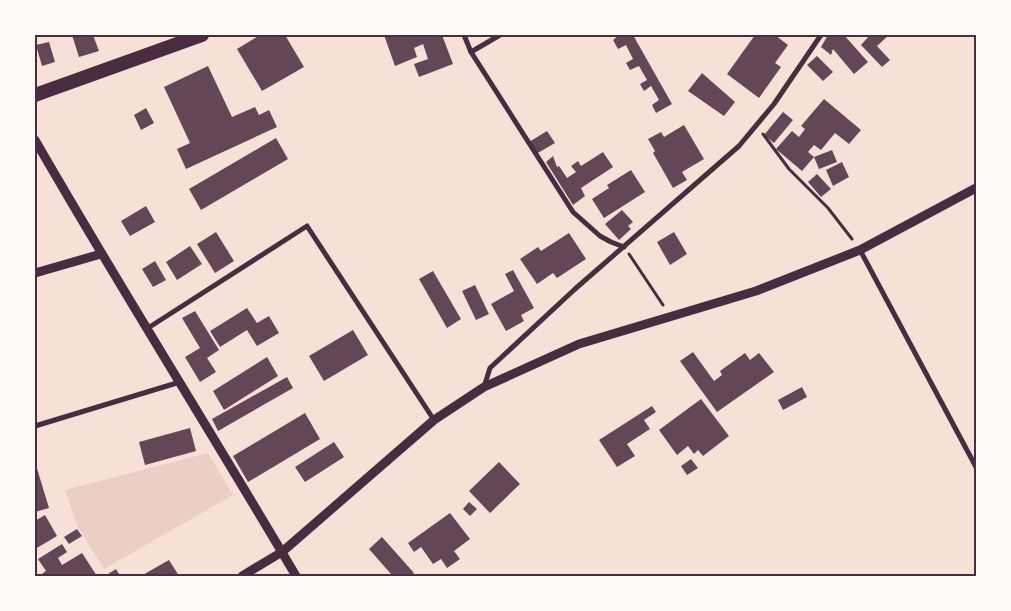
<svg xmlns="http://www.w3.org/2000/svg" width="1011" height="611" font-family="'IBM Plex Sans',sans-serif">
<rect width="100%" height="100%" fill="#f7e1d7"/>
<!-- green -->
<polygon fill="#ebcfc5" points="208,453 233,495 104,569 77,525 65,490"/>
<!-- building -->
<g fill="#644757">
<polygon points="72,35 93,35 99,51 79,57"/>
<polygon points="260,35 285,35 304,67 262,91 237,49"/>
<polygon points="384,35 442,35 453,64 419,77 414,64 428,59 423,44 414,48 417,57 395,66"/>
<polygon points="619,35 633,35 672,104 656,113 652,105 659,100 651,86 644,91 640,84 647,80 639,66 630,70 626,63 633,59 626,45 618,49 613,40"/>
<polygon points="755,35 775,35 788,45 775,63 781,67 759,98 727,74"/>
<polygon points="828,35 844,35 868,62 854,74 833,49 831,55 821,47"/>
<polygon points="870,35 889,35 877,46 890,60 882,67 861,45"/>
<polygon points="49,42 55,62 42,66 36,45"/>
<polygon points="817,56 833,72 823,81 807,65"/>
<polygon points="208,66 232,117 255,107 259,115 269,110 277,127 186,169 177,149 190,143 164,87"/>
<polygon points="702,73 735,102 724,116 688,91"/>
<polygon points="824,99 861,130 849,144 835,133 821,150 814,145 808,152 814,157 802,171 776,149 792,131 799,137 805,129 801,126"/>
<polygon points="146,108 154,123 141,130 134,115"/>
<polygon points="783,112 793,120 774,143 764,135"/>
<polygon points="684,125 704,159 682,172 687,180 673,188 653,153 655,151 648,139 661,132 664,137"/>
<polygon points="547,131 555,143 536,154 529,142"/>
<polygon points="276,138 288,159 201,210 189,189"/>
<polygon points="832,150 837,162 819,169 814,157"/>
<polygon points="603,152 613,167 581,188 585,196 573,205 546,162 553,156 557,167 559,166 567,178 576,172 571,166 578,161 581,166"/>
<polygon points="842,162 849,177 833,186 826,170"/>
<polygon points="631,170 645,192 604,218 592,199 609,188 607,185"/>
<polygon points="817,174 831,189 821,197 808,182"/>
<polygon points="146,206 155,222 130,236 121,221"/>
<polygon points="622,210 633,222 628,226 631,229 619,240 605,224"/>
<polygon points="216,232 234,261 215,273 197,244"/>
<polygon points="674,232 687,254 670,265 657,242"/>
<polygon points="569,233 586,259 557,278 553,273 537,284 520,259 538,247 541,251"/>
<polygon points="190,246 202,264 177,280 166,262"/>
<polygon points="155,261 166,280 153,287 142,269"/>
<polygon points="513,270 534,308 521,315 524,321 506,331 491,304 514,291 505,274"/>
<polygon points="433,271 461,319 447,328 419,279"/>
<polygon points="475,285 489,314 476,320 462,291"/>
<polygon points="247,308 257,323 269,316 279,333 257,346 247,330 220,347 210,331"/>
<polygon points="195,311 219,350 207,358 216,372 200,382 185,357 200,348 182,318"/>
<polygon points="353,330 368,355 324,381 309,356"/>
<polygon points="693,352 714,381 722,375 720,371 745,353 750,360 759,353 774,372 717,412 680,361"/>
<polygon points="267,357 278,376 224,410 213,391"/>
<polygon points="287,377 293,388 218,431 212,419"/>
<polygon points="802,387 807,397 783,410 778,400"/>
<polygon points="701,399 729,436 703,456 698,450 694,454 688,446 677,455 659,430"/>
<polygon points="652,406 656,412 644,420 650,429 627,444 635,456 617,467 599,440"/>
<polygon points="305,413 320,439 248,482 233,456"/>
<polygon points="190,428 196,451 145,465 139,442"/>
<polygon points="334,442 344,457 305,482 295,467"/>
<polygon points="691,459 698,468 687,475 681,466"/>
<polygon points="35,462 49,508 35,512"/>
<polygon points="499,462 520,484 490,513 469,491"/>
<polygon points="469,502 477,509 470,516 463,509"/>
<polygon points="450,513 470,539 454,551 460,559 447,568 441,559 433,564 421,547 414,552 408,543"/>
<polygon points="45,515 57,536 35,549 35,521"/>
<polygon points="77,529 82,536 69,544 64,537"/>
<polygon points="382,537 414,573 411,576 390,576 391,574 369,549"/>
<polygon points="62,544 67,552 58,558 62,565 82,553 97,576 39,576 46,571 38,559"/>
<polygon points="169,560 179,576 141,576"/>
<polygon points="116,569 120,576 109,576 108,574"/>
</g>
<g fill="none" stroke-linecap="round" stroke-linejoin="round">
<!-- path -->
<g stroke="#4a2c40" stroke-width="3">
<polyline points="763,134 789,169 828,208 852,239"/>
<polyline points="629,254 663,305"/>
</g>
<!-- minor -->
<g stroke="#4a2c40" stroke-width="5">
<polyline points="464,35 471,52 500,35"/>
<polyline points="471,52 573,212 600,236 611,242 624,247"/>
<polyline points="860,250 976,467"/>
<polyline points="148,328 307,226 434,420"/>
<polyline points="484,387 490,368 575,289 739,146 774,104 821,35"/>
<polyline points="35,426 180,382"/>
</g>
<!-- tertiary -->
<g stroke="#4a2c40" stroke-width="9">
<path d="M 35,140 C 119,286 210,430 296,576"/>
<polyline points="35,273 101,254"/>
<polyline points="242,576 282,552 434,420 484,387 579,344 756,291 860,250 976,188"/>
</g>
<!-- trunk -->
<polyline stroke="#4a2c40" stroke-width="14" points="35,95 202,35"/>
</g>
<!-- border -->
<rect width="1011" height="611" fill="none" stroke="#fffaf5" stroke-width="72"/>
<rect x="36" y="36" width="939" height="539" fill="none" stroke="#4a2c40" stroke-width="2"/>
</svg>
